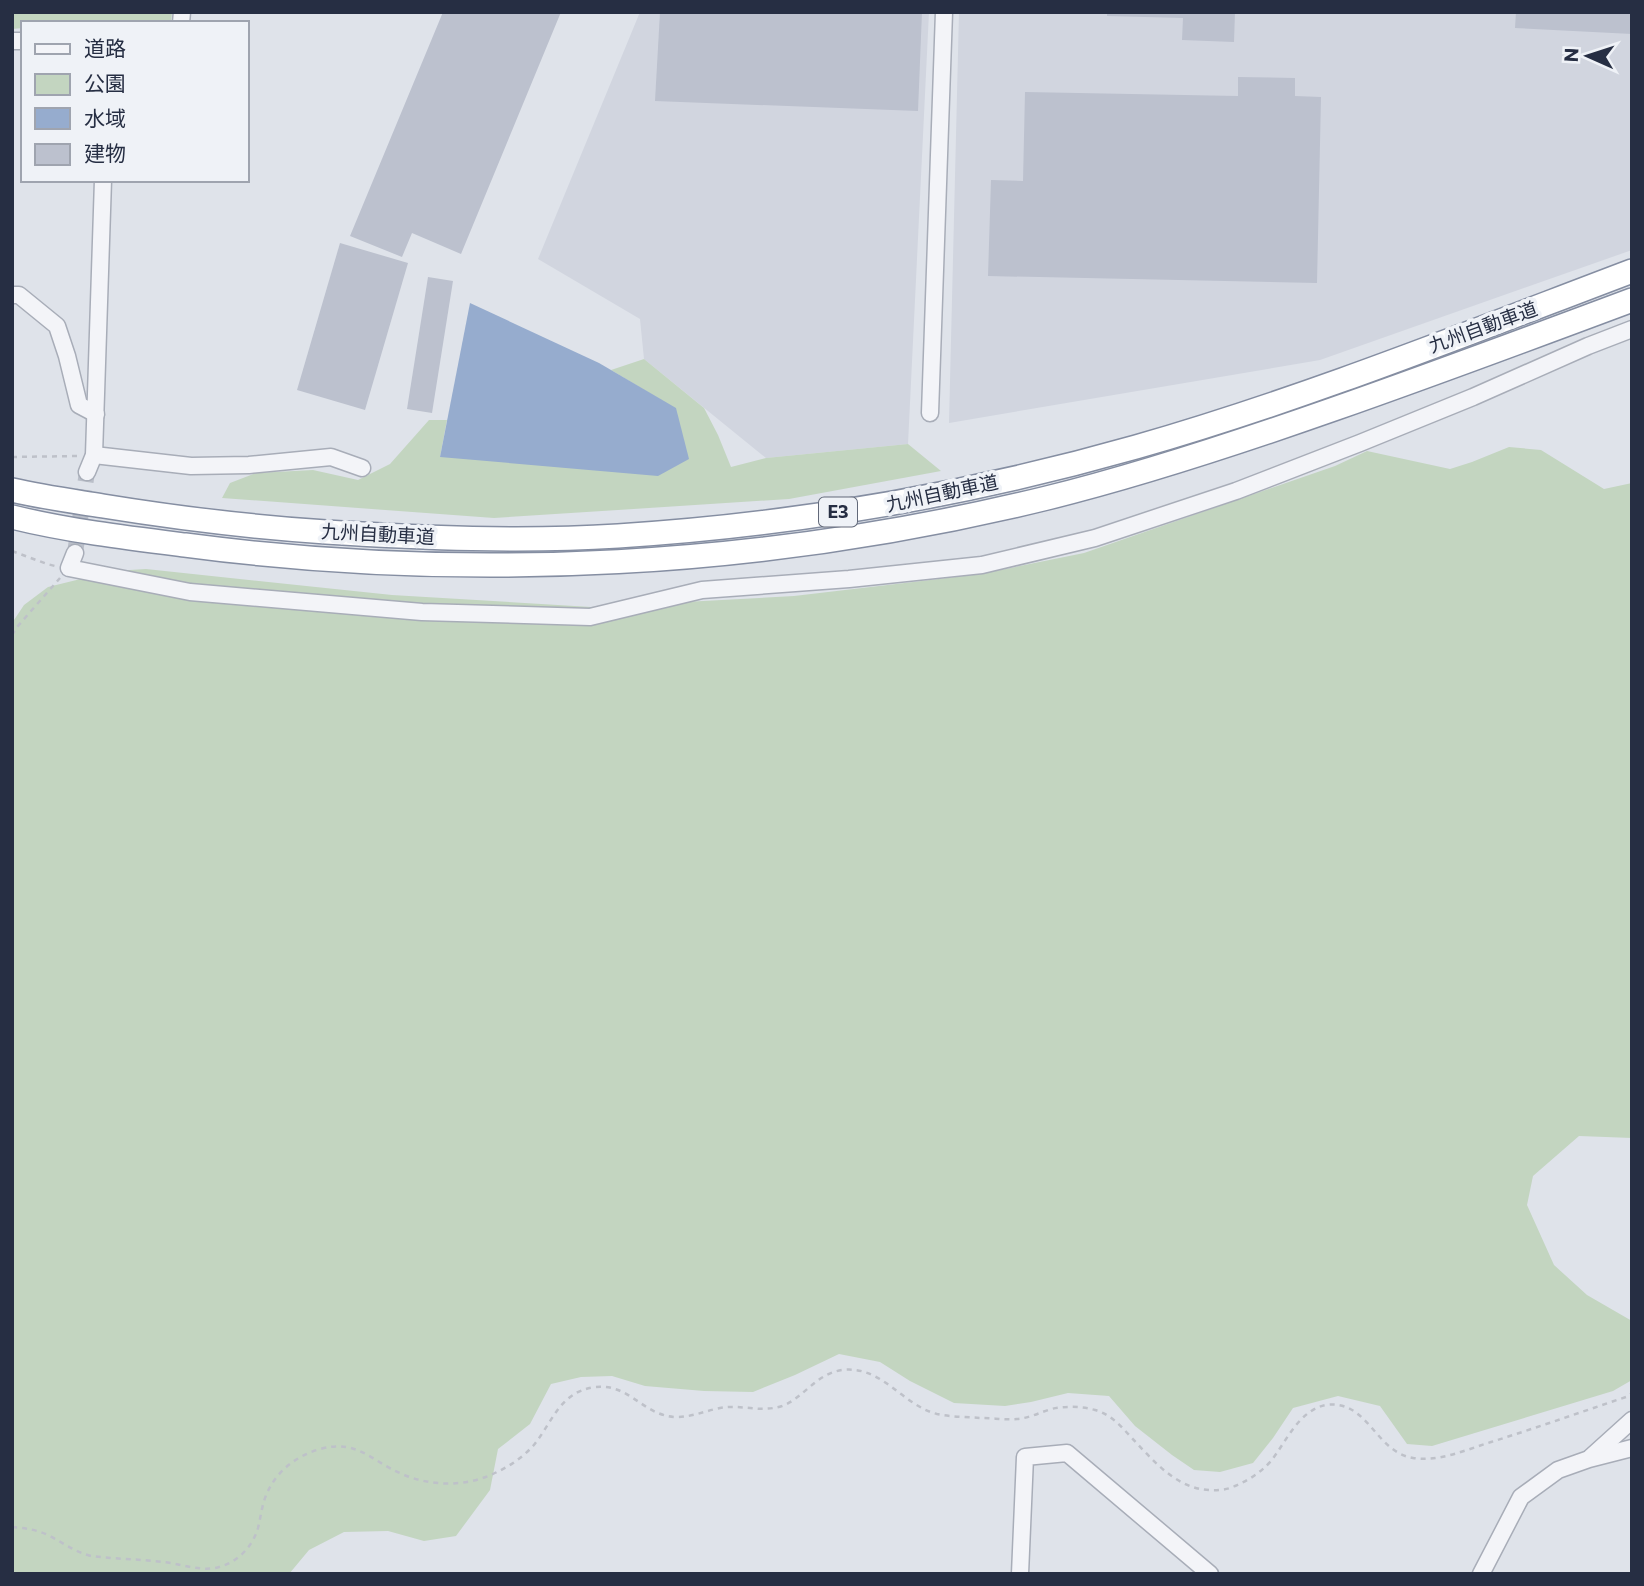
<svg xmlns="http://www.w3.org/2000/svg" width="1644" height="1586" font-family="Commissioner,'Noto Sans JP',sans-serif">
<rect width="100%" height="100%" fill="#dfe3ea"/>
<!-- built -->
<g fill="#d1d5df">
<polygon points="640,12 929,12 908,444 766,458 644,359 640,319 538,259"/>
<polygon points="959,12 1632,12 1632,250 1320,360 949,423"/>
</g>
<!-- green -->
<g fill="#c3d5c0">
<polygon points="12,12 172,12 171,23 23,23 23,28 12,29"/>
<polygon points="644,359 704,408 718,435 731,467 766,458 908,444 941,471 789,499 494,518 222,498 230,483 256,473 313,470 358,480 390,464 429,420 447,420 440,457 676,409 611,370"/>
<polygon points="1509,447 1541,450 1604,489 1632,483 1632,1138 1579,1136 1533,1176 1527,1205 1554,1265 1587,1295 1632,1321 1632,1380 1613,1391 1432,1446 1407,1444 1380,1406 1338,1396 1293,1408 1273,1438 1253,1463 1220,1472 1194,1470 1172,1455 1135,1426 1109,1396 1068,1393 1031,1402 1005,1406 954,1403 910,1381 880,1362 839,1354 795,1375 753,1392 704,1391 645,1386 612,1376 581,1377 551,1384 530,1424 498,1449 490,1490 456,1536 424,1541 388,1531 344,1532 309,1550 289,1574 12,1574 12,623 24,605 48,587 113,571 146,569 392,595 591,607 794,596 981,574 1084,553 1335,466 1367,451 1450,469 1472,462"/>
</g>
<!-- water -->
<polygon fill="#96acce" points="470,303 599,363 676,408 689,459 658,476 440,457"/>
<!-- building -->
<g fill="#bcc1ce">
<polygon points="443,12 561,12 461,254 412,233 402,257 350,236"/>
<polygon points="660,12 922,12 918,111 655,101"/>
<polygon points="1107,12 1235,12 1234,42 1182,40 1183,18 1107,16"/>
<polygon points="1516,12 1632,12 1632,34 1515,28"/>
<polygon points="1238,77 1295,78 1295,96 1321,97 1317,283 988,276 991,180 1023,181 1025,92 1238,96"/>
<polygon points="340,243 408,263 365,410 297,390"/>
<polygon points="428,277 453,281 432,413 407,409"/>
</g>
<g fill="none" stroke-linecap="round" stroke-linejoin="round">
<!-- minor-tunnel -->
<polyline stroke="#babfc9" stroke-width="16" stroke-dasharray="16 8" stroke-linecap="butt" points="75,553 87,472"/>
<!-- minor casing -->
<g stroke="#a8adb8" stroke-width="19">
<g id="minor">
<polyline points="181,23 182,12"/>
<polyline points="12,41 23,41"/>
<polyline points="12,295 19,295 57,326 67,356 79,405 96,414"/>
<polyline points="930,413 944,12"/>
<polyline points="94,455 191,466 249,465 331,457 362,468"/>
<polyline points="87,472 94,455 103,180"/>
<polyline points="75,553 69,568 190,592 422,612 590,617 702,590 849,579 982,565 1095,538 1236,491 1360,443 1473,397 1588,346 1632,329"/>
<polyline points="1591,1457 1632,1420"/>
<polyline points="1020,1574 1025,1457 1067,1453 1210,1574"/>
<polyline points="1481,1574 1521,1497 1558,1470 1589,1459 1632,1448"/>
</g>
</g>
<!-- highway casing -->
<g stroke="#858ea2" stroke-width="26">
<g id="highway">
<path d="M 12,490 C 42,497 72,501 103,506 C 177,518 251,527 326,532 C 424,538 521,542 618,536 C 794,525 967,495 1136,447 C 1304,399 1468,333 1632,271"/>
<path d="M 12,517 C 69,531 128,538 185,545 C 472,583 766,567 1047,498 C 1144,474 1240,442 1334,409 C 1434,374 1533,337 1632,300"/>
</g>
</g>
<!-- path -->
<g stroke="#bec1c9" stroke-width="2.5" stroke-dasharray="5 5" stroke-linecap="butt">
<polyline points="12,457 77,456"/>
<polyline points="12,551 47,564 55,566"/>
<polyline points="12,635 17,627 60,578"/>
<path d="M 12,1527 C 26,1528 38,1530 50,1536 C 65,1544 75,1552 91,1556 C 114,1559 138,1559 162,1562 C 179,1563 197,1571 215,1568 C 236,1564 252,1548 258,1528 C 261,1516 262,1504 267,1493 C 277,1471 296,1456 320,1449 C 358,1439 371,1461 402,1474 C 432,1487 468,1487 497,1472 C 510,1466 523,1457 533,1446 C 553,1422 559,1392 595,1387 C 630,1383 644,1417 677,1417 C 692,1417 705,1411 720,1408 C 741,1404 760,1413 782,1406 C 804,1398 815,1374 842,1370 C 882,1365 902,1405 937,1414 C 951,1417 967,1417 981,1418 C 993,1418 1005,1420 1017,1419 C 1029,1418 1039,1413 1051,1409 C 1065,1406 1081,1406 1095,1410 C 1110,1414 1120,1425 1130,1436 C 1150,1457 1171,1483 1200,1489 C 1211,1491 1225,1491 1235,1486 C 1249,1480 1260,1473 1271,1461 C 1286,1442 1299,1410 1326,1405 C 1368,1399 1375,1452 1413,1458 C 1440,1462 1465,1450 1491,1442 C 1536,1428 1581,1412 1626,1397 L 1632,1393"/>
</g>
<!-- minor -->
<use href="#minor" stroke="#f3f4f8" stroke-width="16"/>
<!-- highway -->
<use href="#highway" stroke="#fff" stroke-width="23"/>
</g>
<g text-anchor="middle" stroke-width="7" stroke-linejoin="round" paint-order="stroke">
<!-- shield labels -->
<rect fill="#eff2f7" stroke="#626979" stroke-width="2" x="819" y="497.5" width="38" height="29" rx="5"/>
<g font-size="18" font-weight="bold" fill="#262e43">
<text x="838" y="518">E3</text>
</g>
<!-- street labels -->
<g font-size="19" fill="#262e43" stroke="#eff2f7">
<text transform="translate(1483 327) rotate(-20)" y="7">九州自動車道</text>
<text transform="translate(942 493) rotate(-12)" y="7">九州自動車道</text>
<text transform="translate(378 534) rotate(3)" y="7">九州自動車道</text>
</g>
</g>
<!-- border -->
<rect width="1644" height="1586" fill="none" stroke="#262e43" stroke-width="28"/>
<!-- legend -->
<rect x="21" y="21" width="228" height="161" fill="#eff2f7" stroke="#9fa4af" stroke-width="2"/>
<rect x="35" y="44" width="35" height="10" fill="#f3f4f8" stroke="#9fa4af" stroke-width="2"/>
<text x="84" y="56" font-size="21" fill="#262e43">道路</text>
<rect x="35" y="74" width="35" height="21" fill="#c3d5c0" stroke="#9fa4af" stroke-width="2"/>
<text x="84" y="91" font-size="21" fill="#262e43">公園</text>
<rect x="35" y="108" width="35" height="21" fill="#96acce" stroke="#9fa4af" stroke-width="2"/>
<text x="84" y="126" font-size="21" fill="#262e43">水域</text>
<rect x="35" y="144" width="35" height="21" fill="#bcc1ce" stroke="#9fa4af" stroke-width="2"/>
<text x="84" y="161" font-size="21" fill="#262e43">建物</text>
<!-- north arrow -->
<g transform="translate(1588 56) rotate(273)" stroke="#eff2f7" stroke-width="5" paint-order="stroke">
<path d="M0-5L12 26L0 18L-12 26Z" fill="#262e43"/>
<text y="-10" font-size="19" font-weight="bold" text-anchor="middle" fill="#262e43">N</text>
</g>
</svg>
